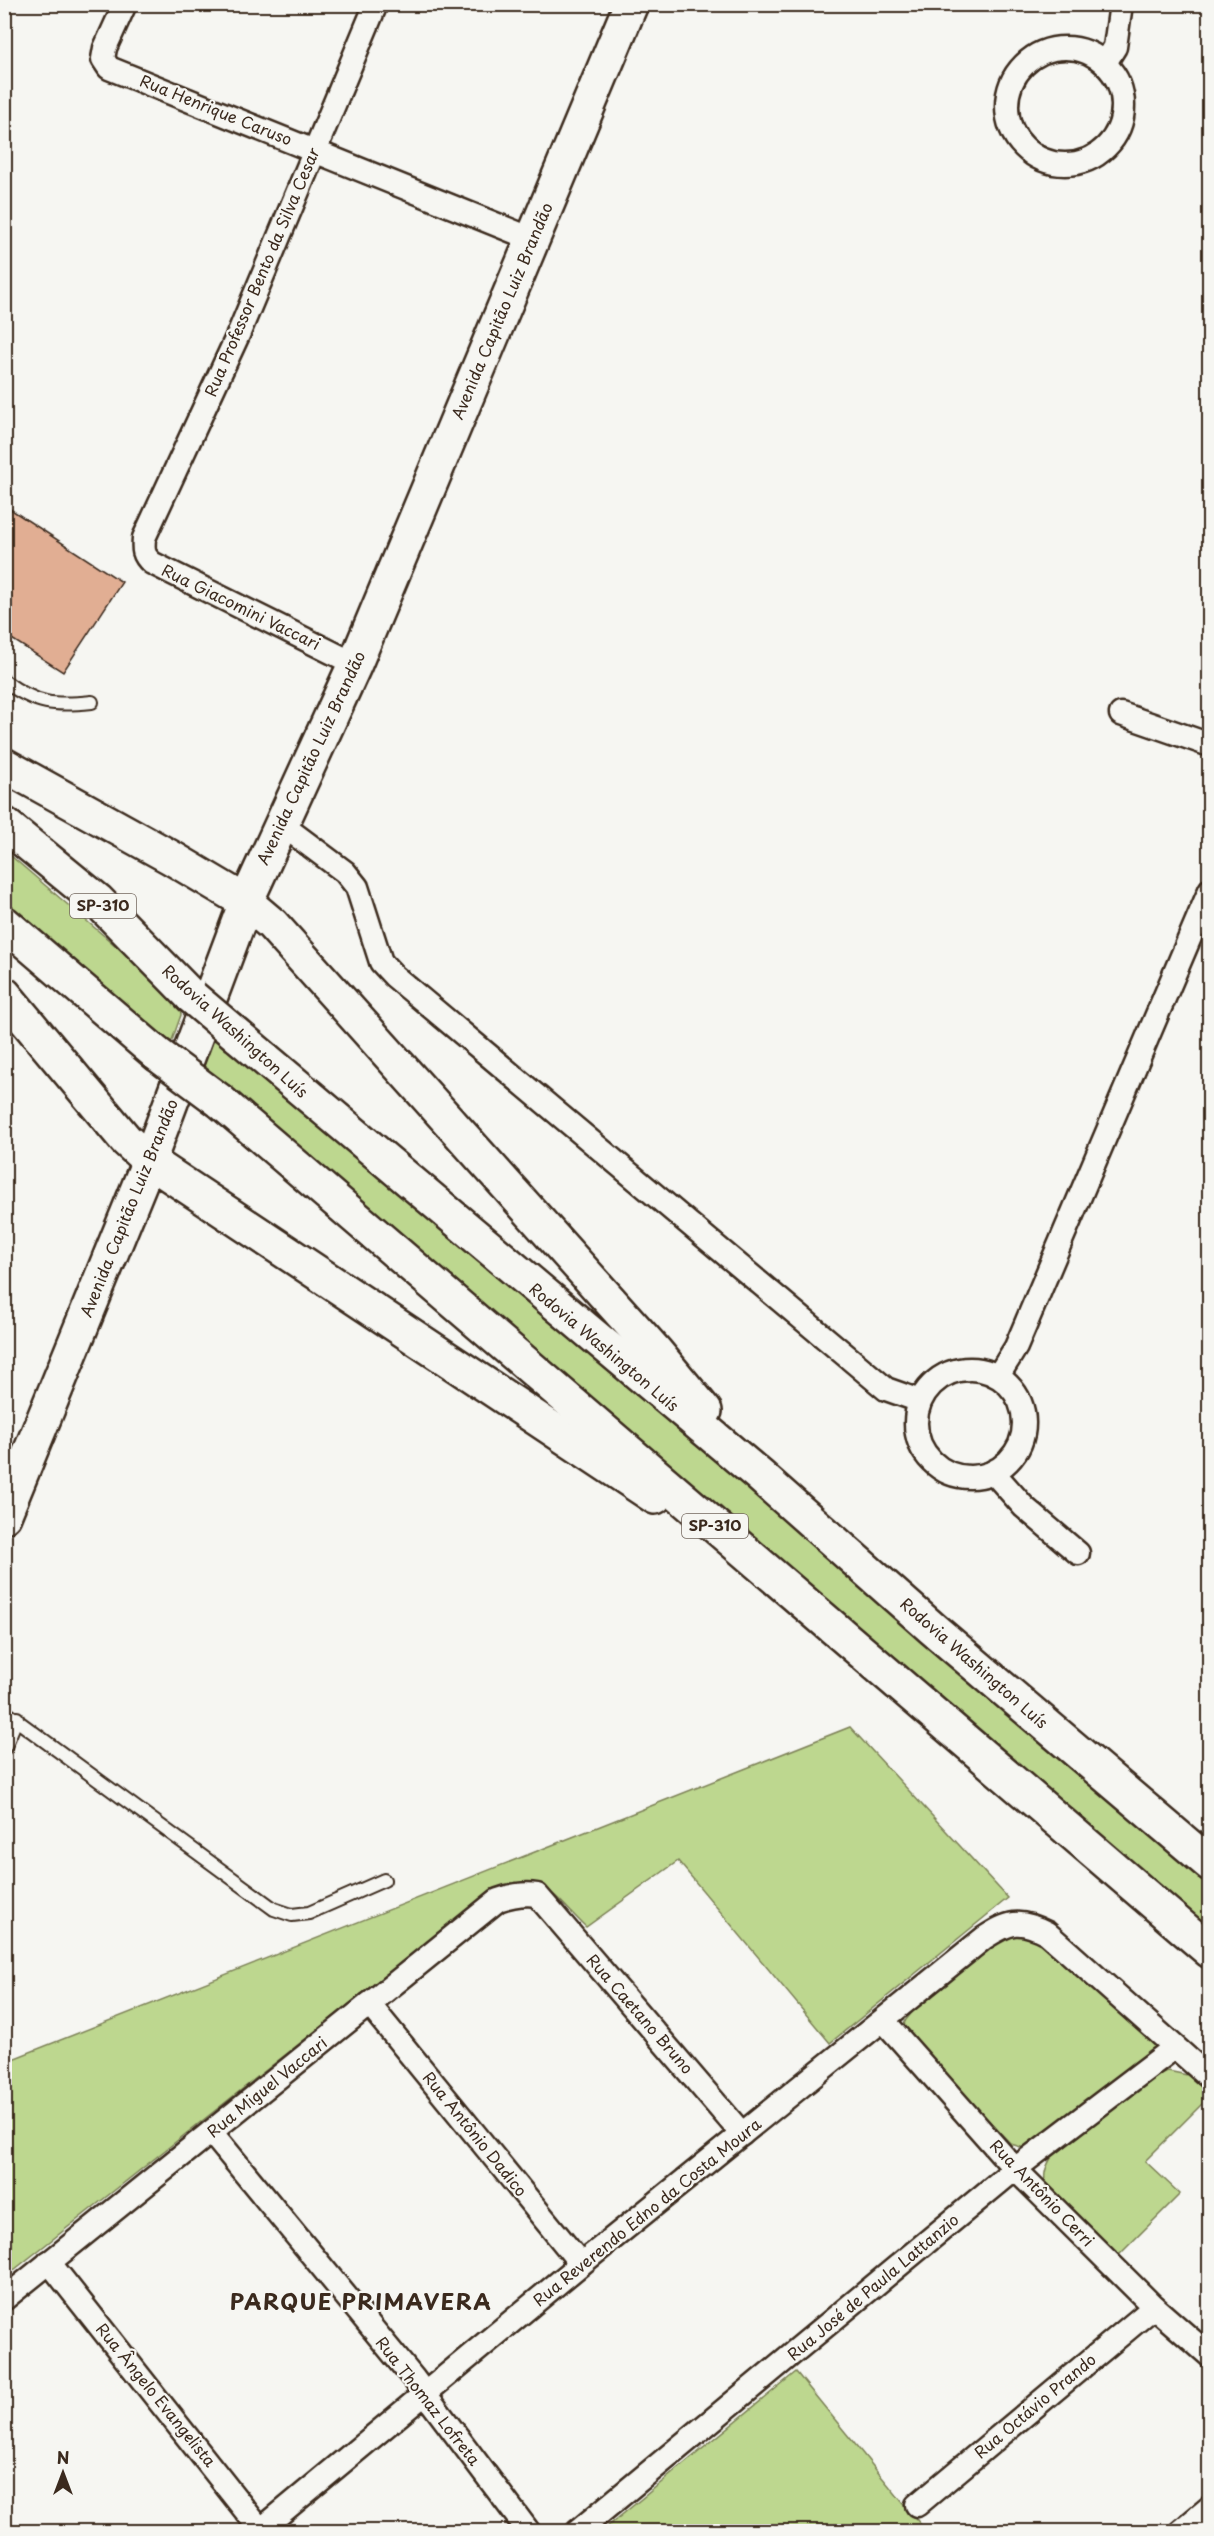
<svg xmlns="http://www.w3.org/2000/svg" width="1214" height="2536" font-family="'Playpen Sans',sans-serif">
<rect width="100%" height="100%" fill="#f6f6f2"/>
<filter id="ink" filterUnits="userSpaceOnUse"><feTurbulence type="fractalNoise" baseFrequency=".0167" numOctaves="2"/><feDisplacementMap in="SourceGraphic" scale="12" xChannelSelector="R" yChannelSelector="G"/><feConvolveMatrix kernelMatrix="1 2 1 2 8 2 1 2 1" color-interpolation-filters="sRGB"/></filter>
<g filter="url(#ink)">
<!-- green -->
<g fill="#bdd78f" stroke="#7c8056" stroke-width="1.5">
<polygon points="4,850 180,1001 181,1015 170,1046 5,904"/>
<polygon points="209,1037 231,1047 1209,1877 1209,1933 195,1069"/>
<path d="M 850,1727 L 1008,1898 L 830,2043 L 678,1861 L 586,1927 C 548,1890 547,1874 491,1892 L 5,2277 L 5,2062 Z"/>
<polygon points="1025,1933 1046,1940 1154,2042 1156,2050 1036,2146 1024,2148 1011,2144 903,2029 905,2021 914,2010 991,1941"/>
<path d="M 1168,2071 L 1187,2075 L 1209,2093 L 1209,2097 L 1145,2161 L 1180,2194 L 1119,2255 L 1047,2190 C 1043,2177 1044,2170 1051,2158 L 1153,2076 Z"/>
<polygon points="796,2372 926,2531 601,2532"/>
</g>
<!-- building -->
<polygon fill="#e1ae93" stroke="#3b2a1e" stroke-width="1.5" points="4,505 122,582 63,672 4,634"/>
<g fill="none" stroke-linecap="round" stroke-linejoin="round">
<!-- lane casing -->
<g stroke="#3b2a1e" stroke-width="16">
<g id="lane">
<path d="M 4,681 C 37,705 54,706 92,702"/>
<polyline points="4,1711 274,1909 292,1915 309,1913 384,1880"/>
<polyline points="4,1749 17,1718"/>
</g>
</g>
<!-- street casing -->
<g stroke="#3b2a1e" stroke-width="27">
<g id="street">
<polyline points="125,4 105,48 103,59 109,68 532,239"/>
<circle cx="1065" cy="106" r="58"/>
<polyline points="1105,63 1115,47 1121,4"/>
<path d="M 355,664 L 152,563 C 143,555 143,550 144,538 L 238,335 L 376,4"/>
<polyline points="1121,714 1210,745"/>
<polyline points="281,824 345,872 357,887 381,962 394,976 886,1389 920,1401"/>
<circle cx="970" cy="1423" r="54"/>
<polyline points="998,1376 1016,1347 1210,890"/>
<polyline points="993,1472 1024,1507 1078,1553"/>
<polyline points="369,2004 581,2264"/>
<polyline points="884,2021 1015,2169 1154,2307 1210,2356"/>
<polyline points="211,2132 414,2379 529,2532"/>
<polyline points="49,2262 260,2529"/>
<path d="M 4,2299 L 498,1900 C 512,1895 523,1893 537,1895 L 742,2134"/>
<polyline points="917,2505 1154,2307"/>
<path d="M 258,2532 L 581,2264 L 984,1938 C 1009,1922 1019,1918 1047,1933 L 1210,2078"/>
<polyline points="577,2532 1015,2169 1174,2048"/>
<polyline points="1180,2532 1210,2507"/>
</g>
</g>
<!-- secondary casing -->
<g stroke="#3b2a1e" stroke-width="38">
<polyline id="secondary" points="4,1516 149,1161 246,902 355,664 631,4"/>
</g>
<!-- highway casing -->
<g stroke="#3b2a1e" stroke-width="38">
<g id="highway">
<polyline points="4,765 172,858 246,902 272,924 656,1352 705,1411"/>
<polyline points="4,824 98,901 192,997"/>
<polyline points="4,923 157,1054"/>
<polyline points="4,994 126,1140 149,1161 655,1497"/>
<polyline points="238,1036 759,1475 933,1629 1210,1864"/>
<polyline points="220,1101 1210,1951"/>
</g>
</g>
<!-- lane -->
<use href="#lane" stroke="#f6f6f2" stroke-width="12"/>
<!-- street -->
<use href="#street" stroke="#f6f6f2" stroke-width="22"/>
<!-- secondary -->
<use href="#secondary" stroke="#f6f6f2" stroke-width="33"/>
<!-- highway -->
<use href="#highway" stroke="#f6f6f2" stroke-width="33"/>
<!-- highway-bridge casing -->
<g stroke="#3b2a1e" stroke-width="38" stroke-linecap="butt">
<g id="highway-bridge">
<polyline points="192,997 238,1036"/>
<polyline points="157,1054 220,1101"/>
</g>
</g>
<!-- highway-bridge -->
<use href="#highway-bridge" stroke="#f6f6f2" stroke-width="33"/>
</g>
</g>
<g text-anchor="middle" stroke-width="4.5" stroke-linejoin="round" paint-order="stroke">
<!-- shield labels -->
<g fill="#f6f6f2" stroke="#73675e" stroke-width="1.5">
<rect x="70" y="894" width="66" height="24" rx="4.5"/>
<rect x="682" y="1514" width="66" height="24" rx="4.5"/>
</g>
<g font-size="15" font-weight="bold" fill="#3b2a1e">
<text x="103" y="911">SP-310</text>
<text x="715" y="1531">SP-310</text>
</g>
<!-- street labels -->
<g font-size="16" fill="#3b2a1e" stroke="#f6f6f2">
<text transform="translate(216 110) rotate(22)" y="6">Rua Henrique Caruso</text>
<text transform="translate(262 272) rotate(-67)" y="6">Rua Professor Bento da Silva Cesar</text>
<text transform="translate(502 311) rotate(-67)" y="6">Avenida Capitão Luiz Brandão</text>
<text transform="translate(241 607) rotate(26)" y="6">Rua Giacomini Vaccari</text>
<text transform="translate(311 758) rotate(-65)" y="6">Avenida Capitão Luiz Brandão</text>
<text transform="translate(235 1031) rotate(42)" y="6">Rodovia Washington Luís</text>
<text transform="translate(129 1208) rotate(-68)" y="6">Avenida Capitão Luiz Brandão</text>
<text transform="translate(604 1347) rotate(40)" y="6">Rodovia Washington Luís</text>
<text transform="translate(974 1663) rotate(41)" y="6">Rodovia Washington Luís</text>
<text transform="translate(640 2014) rotate(49)" y="6">Rua Caetano Bruno</text>
<text transform="translate(267 2087) rotate(-39)" y="6">Rua Miguel Vaccari</text>
<text transform="translate(475 2134) rotate(51)" y="6">Rua Antônio Dadico</text>
<text transform="translate(1042 2193) rotate(46)" y="6">Rua Antônio Cerri</text>
<text transform="translate(647 2212) rotate(-39)" y="6">Rua Reverendo Edno da Costa Moura</text>
<text transform="translate(873 2287) rotate(-40)" y="6">Rua José de Paula Lattanzio</text>
<text transform="translate(156 2395) rotate(51)" y="6">Rua Ângelo Evangelista</text>
<text transform="translate(428 2401) rotate(52)" y="6">Rua Thomaz Lofreta</text>
<text transform="translate(1035 2406) rotate(-40)" y="6">Rua Octávio Prando</text>
</g>
<!-- district labels -->
<g font-size="22" font-weight="bold" letter-spacing="1.5" fill="#3b2a1e" stroke="#f6f6f2">
<text x="361" y="2310">PARQUE PRIMAVERA</text>
</g>
</g>
<!-- margin -->
<rect width="1214" height="2536" fill="none" stroke="#f6f6f2" stroke-width="24"/>
<rect x="12" y="12" width="1190" height="2512" fill="none" stroke="#3b2a1e" stroke-width="2" filter="url(#ink)"/>
<!-- north arrow -->
<g transform="translate(63 2473)" stroke="#f6f6f2" stroke-width="4.5" paint-order="stroke">
<path d="M0-4.5L10 22L0 15L-10 22Z" fill="#3b2a1e"/>
<text y="-9" font-size="16" font-weight="bold" text-anchor="middle" fill="#3b2a1e">N</text>
</g>
</svg>
